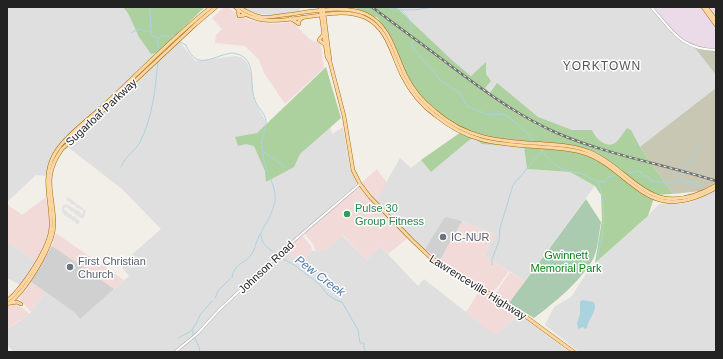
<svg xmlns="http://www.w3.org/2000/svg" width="723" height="359" font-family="Arial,sans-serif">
<rect width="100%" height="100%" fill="#f2efe9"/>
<!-- residential -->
<g fill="#e0dfdf">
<polygon points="7,7 133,7 155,56 55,150 50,160 46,176 36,175 7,202"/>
<polygon points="244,7 300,7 300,11 273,15 259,14 248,10"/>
<polygon points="396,7 651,7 681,40 695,48 716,75 716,88 631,157 555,136 487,95"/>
<polygon points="179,41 195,61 236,56 242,58 247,63 251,74 254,100 265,120 265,126 251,140 275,177 330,126 332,134 343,127 350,168 357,183 351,190 347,192 258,273 256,273 233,296 235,298 286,249 299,264 312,251 326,250 342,235 367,260 380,246 418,286 424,279 490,331 496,334 520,314 569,352 177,352 202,331 211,321 210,320 198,332 173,352 14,352 7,345 7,329 20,321 31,312 45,292 75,313 80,319 129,276 120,265 161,229 122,189 69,148 63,151 70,142"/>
<polygon points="473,137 524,147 527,169 570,172 595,186 525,281 484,255 495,234 462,221 447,217 444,218 425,249 409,237 375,202 400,158 411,168 421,160 431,172"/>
<polygon points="716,190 716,352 579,352 545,325 554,307 571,297 587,273 595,263 644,220 658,205 666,203 679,204 689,202 703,197"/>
<polygon points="7,241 36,261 20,285 7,278"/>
</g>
<!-- commercial -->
<g fill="#f2dad9">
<polygon points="224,7 228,7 238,15 250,20 271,24 293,22 308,38 314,42 320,41 324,68 285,104 264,73 259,60 245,46 215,43 216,35 222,29 212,18"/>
<polygon points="377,169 387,183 375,202 409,237 388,254 380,246 367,260 343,235 326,250 316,251 313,244 304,233 324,216"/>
<polygon points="46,197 50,222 49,230 43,250 36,261 7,241 7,204 22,215"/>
<polygon points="462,221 495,234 484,255 509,271 493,293 440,260"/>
<polygon points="55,234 57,234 124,280 114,289 88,272 52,246"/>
<polygon points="302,235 311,246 312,251 299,264 286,249"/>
<polygon points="510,272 525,281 509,303 496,295 496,293"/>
<polygon points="30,281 45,292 31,312 20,300 20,297"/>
<polygon points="480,290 520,314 496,334 489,331 466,312"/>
<polygon points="15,303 30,314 7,329 7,308"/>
</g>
<!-- industrial -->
<polygon fill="#ebdbe8" points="651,7 716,7 716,51 695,48 681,40"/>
<!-- religious -->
<g fill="#d0d0d0">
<polygon points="447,217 462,221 440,260 425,249 444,218"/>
<polygon points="52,246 114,289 80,319 75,313 30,281"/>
</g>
<!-- construction -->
<g fill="#c7c7b4">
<polygon points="695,48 716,51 716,75"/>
<polygon points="716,88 716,182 701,191 673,194 640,147"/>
</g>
<!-- forest -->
<g fill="#add19e">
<polygon points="123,7 205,7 157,53 151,54 139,37 128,13"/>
<path d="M 353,7 L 396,7 L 454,62 L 471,76 L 486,62 L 486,74 L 491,81 L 485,88 L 490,93 L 497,83 L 538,117 L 572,130 L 592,130 C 595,138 606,149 615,143 C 619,140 624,132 627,128 L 631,130 L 640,147 L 673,194 L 655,195 L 648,216 L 595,263 L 602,220 L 601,195 L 595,186 L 570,172 L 527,169 L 524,147 L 482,144 L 473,137 L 431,172 L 421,160 L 461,132 L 451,127 L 414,96 L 390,49 L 378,18 Z"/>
<polygon points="326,67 341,118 300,154 294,167 266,182 265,171 254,146 246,144 238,146 235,137 257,133"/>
</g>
<!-- cemetery -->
<path fill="#aacbaf" d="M 586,199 L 601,222 C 599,232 598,250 593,259 C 582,280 553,304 534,318 L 509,303 Z"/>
<!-- parking -->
<polygon fill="#e2e2e2" points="68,197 86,211 84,218 81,218 78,216 79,215 78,216 73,212 73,211 72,212 67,207 64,208 64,210 68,212 67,214 68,213 72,215 72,217 73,216 76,218 76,219 77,219 80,221 78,225 75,222 75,221 74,221 71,219 71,218 70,219 66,216 66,215 65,216 62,211 62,206 66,204 80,212 80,213 81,213 81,215 83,213 83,209 82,210 76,207 77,205 76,206 70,203 71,201 70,202 66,200"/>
<!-- water -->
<path fill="#aad3df" d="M 582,300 L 594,302 C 598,312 588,318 587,328 L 585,329 L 583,327 L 578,329 L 577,323 L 580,314 L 580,302 Z"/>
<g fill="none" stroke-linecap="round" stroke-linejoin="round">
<!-- stream -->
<g stroke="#aad3df" stroke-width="1">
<polyline points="150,7 151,34 152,36 157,38"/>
<path d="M 384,7 C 400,11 416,11 432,7"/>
<path d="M 401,10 C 417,23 408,36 414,49 L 441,81 L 459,92 L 467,106 L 471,108 L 489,115 L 502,114 L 509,117 L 527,133 L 533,141"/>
<polyline points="131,33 138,29 150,32"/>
<path d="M 158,38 C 164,34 168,37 174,36"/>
<path d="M 180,42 L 186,45 C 197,72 211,56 232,53 C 259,56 248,83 255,100 C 257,108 266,113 266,122 C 266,128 264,134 262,140 C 261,146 263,155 264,161 C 267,175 279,190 274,205 C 271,218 262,228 257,241 C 255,245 255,250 251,255 C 245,264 234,263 232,277"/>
<polyline points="157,51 159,46 157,39"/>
<path d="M 541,150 C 549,158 556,168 568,171 C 572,172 576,172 580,173 C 588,176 595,182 604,182 L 608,177 L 617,175"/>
<polyline points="264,152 285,167"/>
<path d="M 121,167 C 125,156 135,151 140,142 C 153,117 155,89 158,62"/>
<polyline points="683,170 692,159 701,142"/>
<path d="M 629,173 L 640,171 L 643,176 L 648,176 L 651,181 C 659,183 669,182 678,182 L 681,180"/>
<polyline points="681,179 682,172"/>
<polyline points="681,180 687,183 695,182 698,186 702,186"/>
<path d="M 261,235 C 262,246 269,248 276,254"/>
<polyline points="280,257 296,266 320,285 328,295 336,300 342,302 358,330 360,343 364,343 364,348 366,352"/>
<path d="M 598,259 C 597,251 601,246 602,238 C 605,219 605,200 598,182"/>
<polyline points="492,265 492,259 499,241 500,228 513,185 542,151"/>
<polyline points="215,298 218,291 230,279"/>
<polyline points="193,330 193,336"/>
<polyline points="178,338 191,331 196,324 200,315 212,301"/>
<polyline points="195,338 199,347 200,352"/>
</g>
<!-- minor casing -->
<g stroke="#a9a9a9" stroke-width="3">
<g id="minor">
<path d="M 651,7 C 673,31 680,49 716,50"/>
<polyline points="175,352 198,333 219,310 290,244 360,184"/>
</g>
</g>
<!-- major casing -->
<g stroke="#a06b00" stroke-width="4">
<g id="major">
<path d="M 235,7 C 271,40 327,0 366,18 C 388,29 392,55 402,75 C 410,91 421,105 435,115 C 470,144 499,144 542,147 C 558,148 573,149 587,154 C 615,164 636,196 664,201 C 682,204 700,197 716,188"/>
<path d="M 239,7 C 246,12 253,15 261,17 C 269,18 277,16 285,15 C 309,12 344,4 366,14 C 391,26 395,55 406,76 C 413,90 423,102 435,111 C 469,141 503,141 545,144 C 561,145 576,146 590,152 C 616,162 638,193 664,198 C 682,201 701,194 716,185"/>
<polyline points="320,7 327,57 330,62 344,116 353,170 360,184 370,197 413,241 430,257 521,313 574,352"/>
<polyline points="323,7 330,61"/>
<polyline points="703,7 716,25"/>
<polyline points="706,7 716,20"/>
<polyline points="238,11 239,16 245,15"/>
<polyline points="290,18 299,24 299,21 303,17"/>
<polyline points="323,35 319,40 324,44"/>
<path d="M 7,301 C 23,288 50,247 51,227 C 52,201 41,180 54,155 C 63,138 89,119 103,106 C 139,73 173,37 211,7"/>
<polyline points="11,303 17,302 21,304"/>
<path d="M 7,305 C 25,292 53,247 54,225 C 54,194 41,178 62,149 L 196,24 L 216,7"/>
</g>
</g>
<!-- minor -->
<use href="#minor" stroke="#fff" stroke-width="2"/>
<!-- major -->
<use href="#major" stroke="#fcd6a4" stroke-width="3"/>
<!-- rail casing -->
<g stroke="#707070" stroke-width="2.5">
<path id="rail" d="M 372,7 C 397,26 422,44 447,63 C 482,89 516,115 557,133 C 608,155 663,164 716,181"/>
</g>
<!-- rail -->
<use href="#rail" stroke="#fff" stroke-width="1" stroke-dasharray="3" stroke-linecap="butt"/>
</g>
<!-- markers -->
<circle fill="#2e9e5b" stroke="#fff" stroke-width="1.5" cx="347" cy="214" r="4"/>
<g fill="#6b7280" stroke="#fff" stroke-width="1.5">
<circle cx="443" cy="237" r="4"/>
<circle cx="70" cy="267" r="4"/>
</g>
<g text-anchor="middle" stroke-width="3" stroke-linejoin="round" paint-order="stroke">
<!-- street labels -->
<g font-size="11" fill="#222" stroke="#fff">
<text transform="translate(101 112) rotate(-43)" y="4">Sugarloaf Parkway</text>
<text transform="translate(266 267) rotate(-43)" y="4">Johnson Road</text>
<text transform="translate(478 287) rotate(32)" y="4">Lawrenceville Highway</text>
</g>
<!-- leisure labels -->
<g font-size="11" fill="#27864d" stroke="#fff" text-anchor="start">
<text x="355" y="212">Pulse 30<tspan x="355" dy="13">Group Fitness</tspan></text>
</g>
<!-- worship labels -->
<g font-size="11" fill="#5b616d" stroke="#fff" text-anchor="start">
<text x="451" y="241">IC-NUR</text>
<text x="78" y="265">First Christian<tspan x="78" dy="13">Church</tspan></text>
</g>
<!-- park labels -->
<g font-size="11" fill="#0c8416" stroke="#fff">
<text x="566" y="259">Gwinnett<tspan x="566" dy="13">Memorial Park</tspan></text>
</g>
<!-- neighbourhood labels -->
<g font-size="12" letter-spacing="1" fill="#555" stroke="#fff">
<text x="602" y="70">YORKTOWN</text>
</g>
<!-- water labels -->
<g font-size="12" font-style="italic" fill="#4a7aab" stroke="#fff">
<text transform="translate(320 276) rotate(37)" y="4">Pew Creek</text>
</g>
</g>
<!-- border -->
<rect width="723" height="359" fill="none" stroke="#222222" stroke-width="16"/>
</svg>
